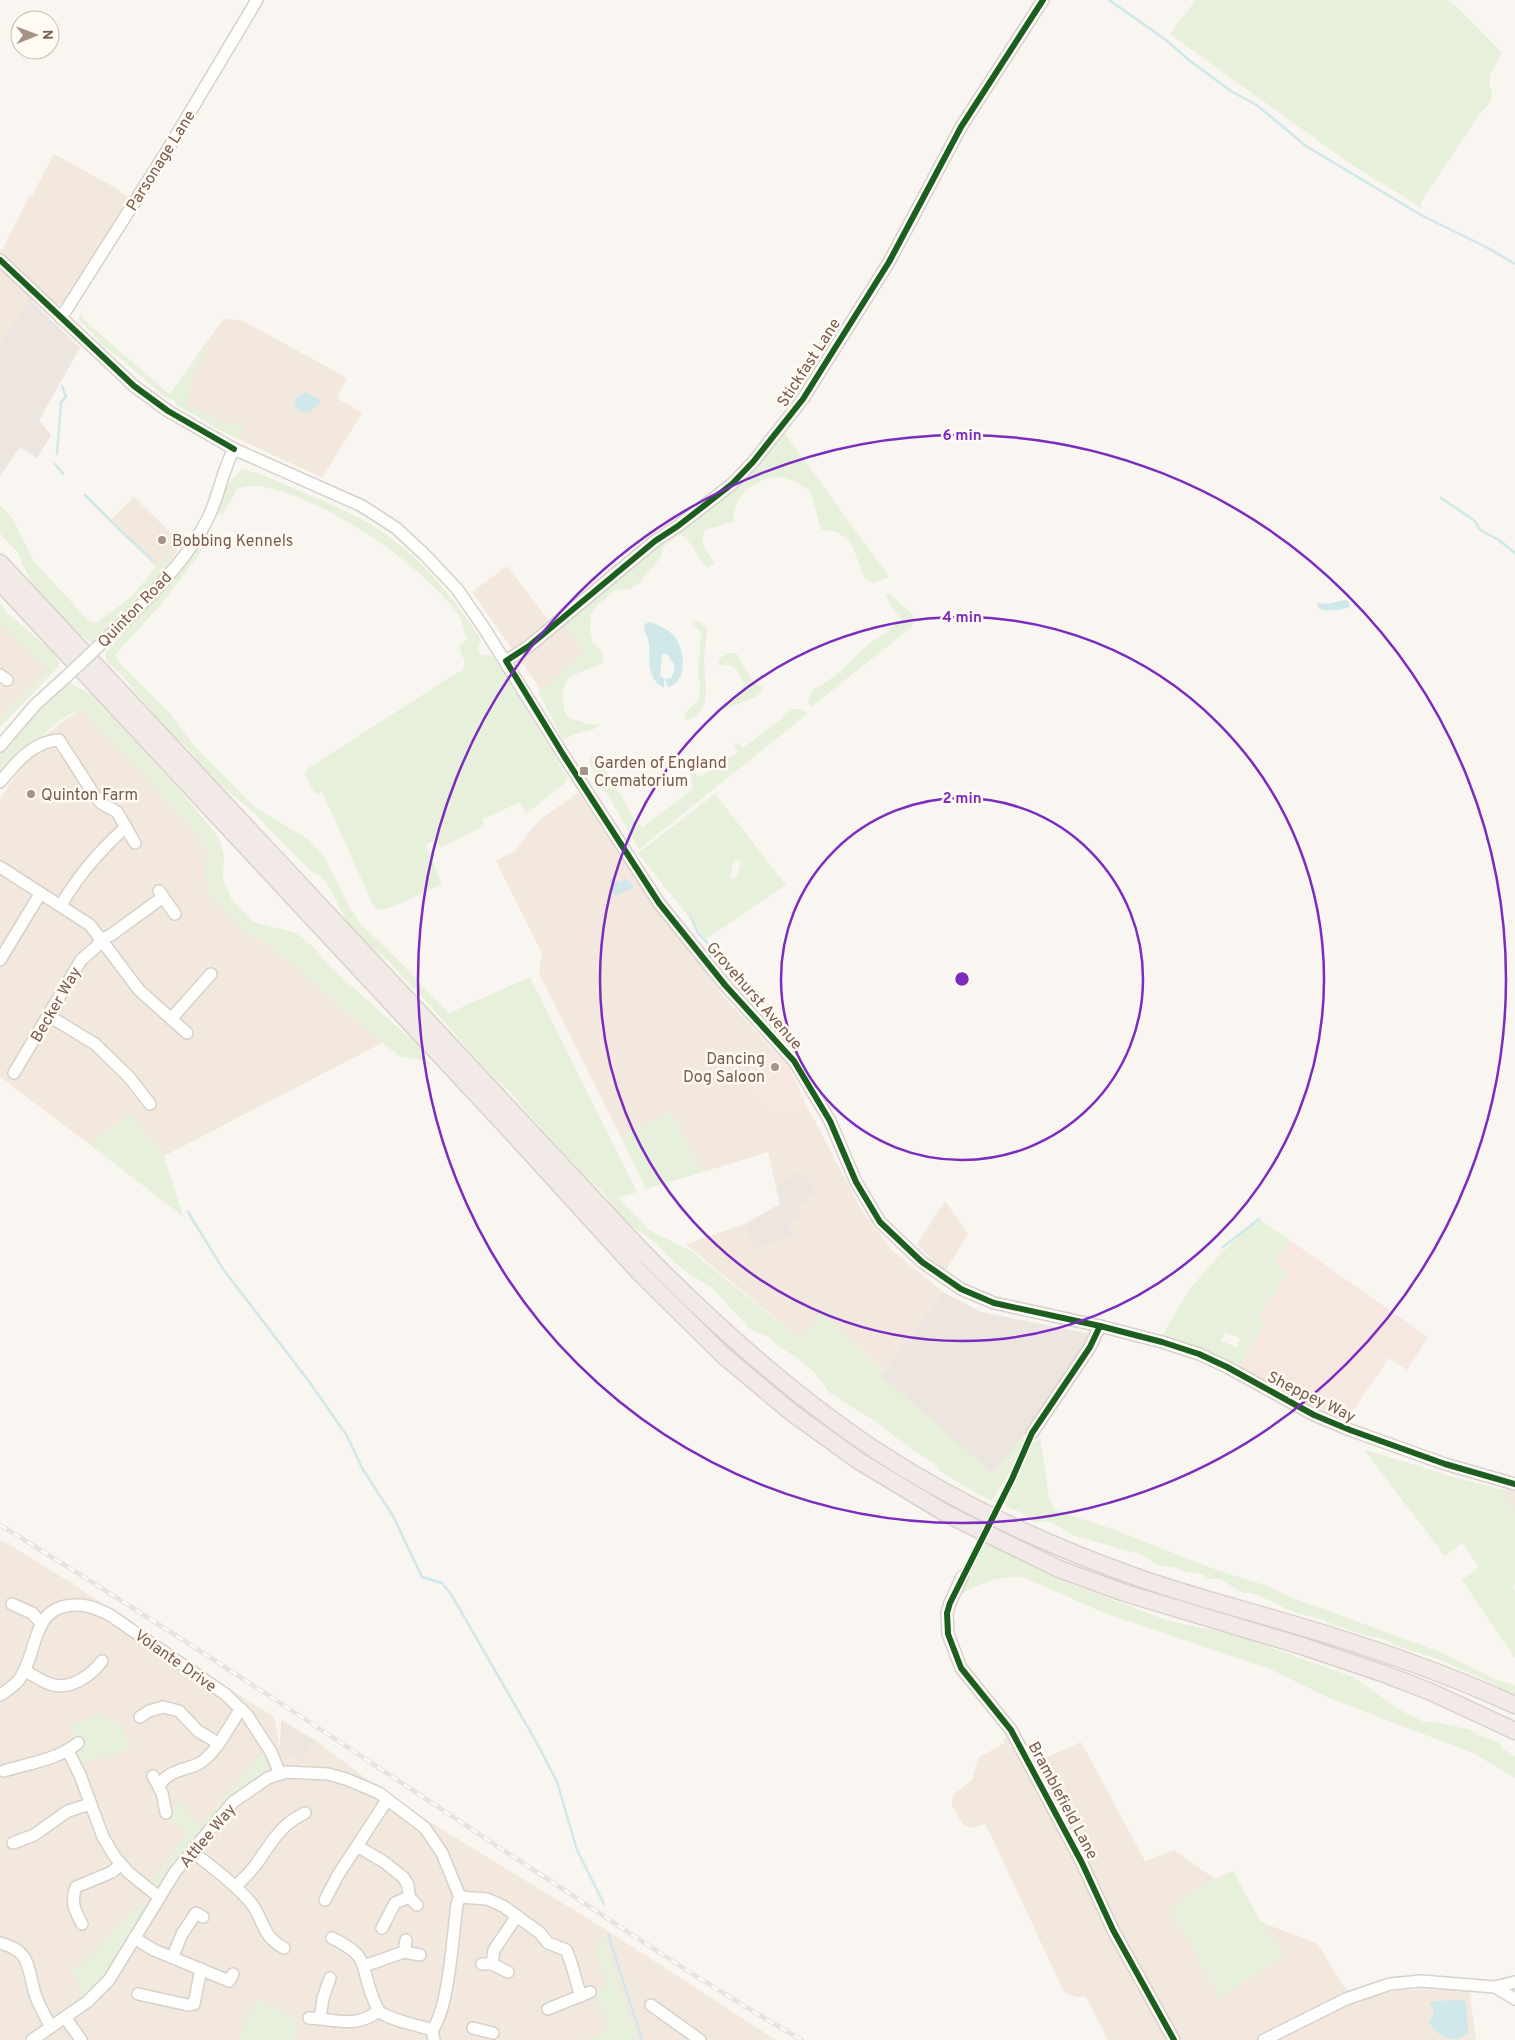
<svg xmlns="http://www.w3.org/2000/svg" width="1515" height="2040" font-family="Overpass,sans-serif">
<rect width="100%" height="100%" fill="#f9f5f0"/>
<!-- residential -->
<g fill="#f2e8de">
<polygon points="54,154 114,187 132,201 65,305 30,300 0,344 0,249 2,250 30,195 32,196"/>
<polygon points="223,319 241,320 347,378 337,398 362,413 322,478 215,428 183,407 170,394"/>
<polygon points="134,497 182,544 164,571 156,567 110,521"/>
<polygon points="507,566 549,621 562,623 586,653 541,690 472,592"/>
<polygon points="0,624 48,668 0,720"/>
<polygon points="81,708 193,828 208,851 204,869 245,932 278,951 382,1043 164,1156 130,1114 89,1144 0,1077 0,799 40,739"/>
<polygon points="578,793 722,995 774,1051 754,1063 745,1082 775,1117 807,1106 862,1211 892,1250 943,1292 884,1371 822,1313 800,1339 686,1244 745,1224 754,1250 792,1236 789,1225 801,1217 799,1207 817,1192 799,1170 776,1187 768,1152 703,1172 670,1112 621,1137 539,973 542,953 496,861 515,851 539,820"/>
<polygon points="945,1201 968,1234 945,1272 917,1244"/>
<polygon points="1501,1489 1515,1491 1515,1512"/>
<polygon points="0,1539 73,1584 211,1677 274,1717 280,1748 298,1760 316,1741 399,1803 608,1931 776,2040 0,2040"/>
<polygon points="1016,1732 1033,1763 1081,1742 1145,1861 1174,1850 1215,1879 1170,1909 1284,1956 1260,1922 1317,1943 1344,1987 1363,2000 1396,1990 1469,1989 1476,2040 1108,2040 1086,1997 1076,1997 1064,1992 989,1831 985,1824 971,1828 963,1825 952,1806 953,1795 972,1780 978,1758 1003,1744 1004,1739"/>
</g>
<!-- commercial -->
<g fill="#f6e8e1">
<polygon points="774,1051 788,1065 807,1106 775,1118 745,1082 754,1064"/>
<polygon points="1291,1241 1428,1337 1407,1370 1389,1358 1347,1419 1323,1412 1240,1367 1254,1340 1265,1324 1258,1319 1288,1272 1274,1262"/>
</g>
<!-- industrial -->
<g fill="#ede5e0">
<polygon points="30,299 80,348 39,420 51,435 37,458 20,447 0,476 0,344"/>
<polygon points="799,1170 817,1192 799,1207 801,1217 789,1225 792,1236 754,1250 745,1224 780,1204 776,1187"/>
<polygon points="943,1292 981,1312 1092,1334 1066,1376 1022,1438 992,1474 879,1374 884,1371"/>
<polygon points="281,1720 316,1741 299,1761 280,1748"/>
</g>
<!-- green -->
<g fill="#e7f0db" fill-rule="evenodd">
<polygon points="1196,0 1447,0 1455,5 1502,53 1490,75 1489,84 1492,91 1491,101 1477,118 1421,202 1422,208 1352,165 1170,34"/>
<path d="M 81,310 L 83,319 L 169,394 L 204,348 L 208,352 C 201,361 197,367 192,378 C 188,386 192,397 186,405 L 191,408 L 200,409 L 227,426 L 242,422 L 245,429 L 237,439 L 175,404 L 174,400 L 166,398 L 120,358 L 105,348 L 79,319 Z"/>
<path d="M 783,431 L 887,574 L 888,578 L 872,583 L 865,579 L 851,543 L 839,533 L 821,529 L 810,490 C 802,486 794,480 786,478 C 767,473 745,487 737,503 C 734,508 734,516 733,522 L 705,530 C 698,549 707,549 715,564 L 708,568 C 697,558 694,543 680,534 L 663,547 L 661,557 L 639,583 L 631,589 L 616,590 L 597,605 L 591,616 L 590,631 L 593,643 L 603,653 L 603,662 C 585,674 561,670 563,699 C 564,707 564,711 569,718 L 589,724 L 601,724 C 594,733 575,730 564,741 L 538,692 L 585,653 L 561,621 L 655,546 Z"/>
<path d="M 242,469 C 266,475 287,485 309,495 C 332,505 357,515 378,529 C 420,556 453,598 481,639 L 478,649 L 481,655 L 491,655 L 502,669 L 568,778 L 565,783 L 527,813 L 519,803 L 482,819 L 484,826 L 440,848 L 436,839 L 426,845 L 442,884 L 390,908 L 380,910 L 374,907 L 322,791 L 319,794 L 315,794 L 305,775 L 307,769 L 463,669 L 465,661 L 461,654 L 459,645 L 467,640 C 464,632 463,621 458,614 C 455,609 450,604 446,600 C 406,554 320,496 259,486 C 252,485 244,487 237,489 L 223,514 L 217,514 C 221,494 227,483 242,469 Z"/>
<polygon points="0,505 12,518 35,563 90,622 97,623 132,596 156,567 177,545 158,580 91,643 77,632 32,585 18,553 0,533"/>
<polygon points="212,530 213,536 163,602 115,655 119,662 167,710 192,743 252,805 309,840 323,855 350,908 360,923 407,969 430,995 449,1013 530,977 637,1192 618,1198 648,1229 691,1251 800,1339 822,1313 884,1371 879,1374 992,1473 1022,1438 1026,1441 1010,1473 991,1501 942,1473 933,1463 910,1448 873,1420 830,1393 811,1369 796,1357 778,1346 767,1336 750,1329 711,1287 694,1277 675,1263 656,1243 620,1218 604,1193 587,1178 530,1116 514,1096 483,1066 416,990 403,978 388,960 369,946 348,924 330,888 320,875 312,872 266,826 256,814 224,788 199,763 188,748 167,730 120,673 108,663 105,654 176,573 207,532"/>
<polygon points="889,593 913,615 912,627 811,707 808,702 813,690 835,676 871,642 884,634 902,619 894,611 886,596"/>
<polygon points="0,602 7,613 52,651 59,663 59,666 0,727 0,720 47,668 0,624"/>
<path d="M 694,621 L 698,621 L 707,628 C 707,638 704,649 704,659 C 704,680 715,716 684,720 L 686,712 L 699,699 L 700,685 L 698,673 L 701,635 L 700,631 L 692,624 Z"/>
<path d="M 729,653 L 736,653 L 754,684 L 763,686 L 764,689 L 757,696 L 723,710 L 719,708 C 728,700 742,697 744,684 C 736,671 736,662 718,665 L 720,658 Z"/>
<polygon points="67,682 91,694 177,787 213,830 220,841 224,856 223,879 232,900 253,922 297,933 314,948 331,968 418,1045 430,1065 418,1059 401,1057 382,1043 278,951 245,932 208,892 204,869 208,851 193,828 95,725 81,708 57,722 0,778 0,753 28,718"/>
<polygon points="792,709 801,709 805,711 806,715 639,849 590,765 590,758 596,756 600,759 610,779 625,802 634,820 643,827 693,789 691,775 693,773 700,777 738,752 734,744 737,743 743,748 780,720"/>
<path d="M 715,794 L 786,885 L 706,939 L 638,853 ZM 734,860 L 741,861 L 736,879 L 730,877 Z"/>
<polygon points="670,1112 703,1172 646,1189 621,1137"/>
<polygon points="130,1114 164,1156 183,1216 89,1144"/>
<path d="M 1259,1219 L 1291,1241 L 1274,1262 L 1288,1272 L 1258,1319 L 1265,1324 L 1254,1340 L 1241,1365 L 1162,1336 L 1188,1291 L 1221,1253 ZM 1225,1332 L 1240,1338 L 1237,1347 L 1221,1341 Z"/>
<polygon points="1040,1437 1049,1497 1055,1510 1112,1529 1217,1570 1270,1587 1285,1595 1440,1652 1497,1680 1515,1685 1515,1694 1501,1690 1492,1683 1438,1659 1401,1647 1386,1640 1354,1632 1319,1619 1287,1610 1276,1603 1251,1593 1242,1593 1221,1579 1209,1579 1202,1574 1180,1570 1177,1567 1158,1566 1143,1555 1072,1535 1052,1522 1031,1521 1021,1512 1006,1507 1005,1498 1031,1440 1035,1442"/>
<polygon points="1364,1449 1456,1478 1501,1489 1515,1512 1515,1583 1512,1588 1515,1590 1515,1658 1462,1580 1479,1567 1462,1543 1445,1556"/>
<path d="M 980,1539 L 1058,1577 L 1060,1580 L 1166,1620 L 1239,1636 L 1353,1677 L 1400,1710 L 1424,1722 L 1436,1722 L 1471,1730 L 1478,1735 L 1498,1742 L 1503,1749 L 1515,1756 L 1515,1778 L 1473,1753 L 1329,1698 L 1270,1669 L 1107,1614 L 1023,1577 C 999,1575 971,1585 953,1601 C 960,1578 970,1560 980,1539 Z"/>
<polygon points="99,1714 122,1725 130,1747 108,1758 106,1754 80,1765 75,1751 81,1748 70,1726"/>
<path d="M 265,1750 L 269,1770 L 267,1773 C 220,1795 191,1844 161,1883 L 155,1887 L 150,1883 L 186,1835 L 183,1829 L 172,1821 L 173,1812 L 177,1809 L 176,1805 L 182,1801 L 197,1825 L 203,1822 Z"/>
<polygon points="1233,1871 1260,1921 1284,1955 1220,1998 1170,1909 1215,1879"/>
<path d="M 143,1900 L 146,1900 L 147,1904 C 130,1932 115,1966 93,1990 C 81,2003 66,2011 52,2020 L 49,2016 L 60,2011 L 83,1993 L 71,1968 L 81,1966 Z"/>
<polygon points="605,1935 618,1985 638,2040 590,2040 604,2030 608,2024 593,1993 606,1985 596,1952 597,1946"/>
<polygon points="257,2001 265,2003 296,2019 297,2023 296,2040 240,2040 244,2024"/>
</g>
<!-- water -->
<g fill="#d0e8ea">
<path d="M 306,392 L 320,400 L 320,403 L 309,412 L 301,412 L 295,406 C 295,397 297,395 306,392 Z"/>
<path d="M 1345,600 L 1349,602 L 1350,607 C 1340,611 1329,611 1319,609 L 1317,603 L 1327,604 Z"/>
<path d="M 650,622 C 659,625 668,629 674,636 C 685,649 689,682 668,687 L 665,679 L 672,677 L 675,666 L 667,654 L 662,654 L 660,675 L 664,679 L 664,688 C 639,674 657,649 644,631 L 645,624 Z"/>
<polygon points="613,878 620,883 626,879 631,882 634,887 616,896 612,892 612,886 609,880"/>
<path d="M 1457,2000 L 1465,2001 C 1469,2011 1466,2021 1469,2033 C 1464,2034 1462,2037 1458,2039 C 1445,2040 1434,2032 1429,2022 L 1433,2015 L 1434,2010 L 1429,2004 L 1436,2001 Z"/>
</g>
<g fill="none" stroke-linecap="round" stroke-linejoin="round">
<!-- stream -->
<g stroke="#d0e8ea" stroke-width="2.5">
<polyline points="1109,0 1166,40 1190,61 1231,91 1258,106 1306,146 1421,215 1488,248 1515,264"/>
<polyline points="57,454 61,402 66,397 62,386"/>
<polyline points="55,464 63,474"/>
<polyline points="85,495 126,536 155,562"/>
<polyline points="1441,498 1475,521 1480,530 1499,540 1515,553"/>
<polyline points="691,918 698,933 729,966 756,1000"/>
<polyline points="188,1212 223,1269 308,1380 347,1436 362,1468 393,1516 422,1577 442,1583 451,1594 538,1745 557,1782 577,1850 604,1904"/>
<polyline points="1223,1247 1259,1219"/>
<polyline points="608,1934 642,2040"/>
</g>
<!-- minor casing -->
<g stroke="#d7d1cb" stroke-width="14">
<g id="minor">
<polyline points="0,260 134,386 168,411 234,449 362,506 396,528 424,554 457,589 484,628 564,756 659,903 725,985 794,1061 830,1121 856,1182 880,1222 922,1262 961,1289 994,1303 1100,1326 1162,1342 1199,1354 1227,1367 1314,1415 1350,1430 1445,1464 1515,1484"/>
<polyline points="61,318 165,154 257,0"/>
<path d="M 104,641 C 141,606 186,563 208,518 C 219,496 222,471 234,449"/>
<polyline points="506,661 529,646 655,541 678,526 732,484 753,462 803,399 889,262 961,127 1043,0"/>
<polyline points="0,675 7,680"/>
<polyline points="0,746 35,705 66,677"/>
<path d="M 0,782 C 15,764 33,741 59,740 L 95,796 L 101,803 L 117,812 L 135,843"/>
<polyline points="0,867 90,925 139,990 187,1033"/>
<polyline points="159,891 175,914"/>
<path d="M 61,905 C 78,876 100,850 126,827"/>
<polyline points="100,940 111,935 163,897"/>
<polyline points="0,960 40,894"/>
<polyline points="49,1016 95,1044 129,1077 150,1104"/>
<polyline points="171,1019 211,974"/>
<polyline points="14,1073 81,960 97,946 100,940"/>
<polyline points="1032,1433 1090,1347 1100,1326"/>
<polyline points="962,1577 950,1603 947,1613 948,1634 961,1668 1011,1730 1082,1863 1113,1930 1174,2040"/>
<polyline points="12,1604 32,1613 41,1623"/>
<path d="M 25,1671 C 33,1675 41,1681 50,1684 C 69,1691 91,1676 102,1661"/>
<path d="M 0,1695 C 6,1691 13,1687 18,1681 C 37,1658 31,1612 66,1606 C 83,1603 94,1607 110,1615 L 225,1694 L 247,1715 L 271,1752 L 280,1774"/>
<polyline points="140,1717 149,1711 163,1707 179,1711 198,1731 218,1743"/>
<polyline points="68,1751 80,1775 103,1837 115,1857 129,1873 159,1897"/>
<path d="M 4,1771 C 29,1763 57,1760 78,1743"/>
<polyline points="153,1776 162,1793 166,1813"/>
<path d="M 159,1786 C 168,1770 183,1771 198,1764 C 216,1755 229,1725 241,1709"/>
<polyline points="13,1843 34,1835 68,1811 90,1804"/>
<polyline points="357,1846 384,1862 403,1877 408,1885 409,1897 417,1905"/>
<path d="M 193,1852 C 213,1868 234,1883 251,1903 C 264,1919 261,1936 284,1948"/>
<path d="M 236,1886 C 243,1879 251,1872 257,1863 C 271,1843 281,1824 305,1813"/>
<path d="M 460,1897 L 487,1899 L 503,1906 L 540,1933 L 548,1943 L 566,1950 C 573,1964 575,1980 581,1996"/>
<polyline points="325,1900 338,1875 387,1800"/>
<path d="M 82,1924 C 75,1911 70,1902 76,1887 L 112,1872 L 120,1865"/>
<polyline points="382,1928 395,1903 409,1897"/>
<polyline points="134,1938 154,1950 229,1981 233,1974"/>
<path d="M 332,1938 C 371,1957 359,1963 373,1998 C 375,2003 377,2009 380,2012 C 392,2021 418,2025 432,2030"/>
<polyline points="406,1940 404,1952 420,1955"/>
<path d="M 0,1943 C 32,1951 27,1968 35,1994 C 39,2006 45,2016 51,2027"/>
<polyline points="173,1956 182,1934 196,1913 203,1917"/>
<polyline points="482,1964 492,1964 508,1972"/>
<polyline points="492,1964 494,1950 517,1916"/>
<polyline points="364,1966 404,1952"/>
<polyline points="1495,1987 1515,1999"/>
<polyline points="138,1994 188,2005 194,2004 201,1969"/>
<polyline points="651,2005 700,2040"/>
<polyline points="548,2009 590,1992"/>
<polyline points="65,2017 81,2040"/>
<path d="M 309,2018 C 334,2019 357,2029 378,2011"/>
<polyline points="320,2019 323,1998 330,1978"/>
<polyline points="473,2028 493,2033"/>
<path d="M 32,2040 L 87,2002 L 109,1980 L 175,1872 L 233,1802 L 268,1778 L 286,1772 L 328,1774 L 346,1779 L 379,1793 L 425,1828 L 442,1853 L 460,1897 L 457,1904 C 453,1933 449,2009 432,2030 L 434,2040"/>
<polyline points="1264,2040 1346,1999 1390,1984 1421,1981 1495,1987 1515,1982"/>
</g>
</g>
<!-- highway casing -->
<g stroke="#dad1cc" stroke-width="19">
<g id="highway">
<path d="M 0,563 L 638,1247 C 711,1322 788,1392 875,1450 C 954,1502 1040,1542 1128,1574 C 1182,1594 1238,1608 1292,1624 C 1367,1646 1443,1672 1515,1705"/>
<polyline points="0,582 506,1126 640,1273 724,1356 791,1412 859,1461 947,1514 1059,1569 1125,1593 1302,1646 1382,1673 1431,1692 1515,1731"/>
</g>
</g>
<!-- minor -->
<use href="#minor" stroke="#fefefd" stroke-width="11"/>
<!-- highway -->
<use href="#highway" stroke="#f2eae7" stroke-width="16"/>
<!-- rail casing -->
<g stroke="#e6e3e7" stroke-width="4.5">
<path id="rail" d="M 0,1525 C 170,1629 337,1740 503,1850 C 602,1914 700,1982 802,2040"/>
</g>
<!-- rail -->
<use href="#rail" stroke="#fffaf3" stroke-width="2.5" stroke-dasharray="8" stroke-linecap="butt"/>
<!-- minor-bridge casing -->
<g stroke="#d7d1cb" stroke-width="14" stroke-linecap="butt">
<polyline id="minor-bridge" points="66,677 104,641"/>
</g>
<!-- minor-bridge -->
<use href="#minor-bridge" stroke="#fefefd" stroke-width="11"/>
<!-- cycleway casing -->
<g stroke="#fffaf3" stroke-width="9">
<g id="cycleway">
<polyline points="1043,0 961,127 889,262 803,399 753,462 732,484 678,526 655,541 529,646 506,661 564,756 659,903 725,985 794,1061 830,1121 856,1182 880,1222 922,1262 961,1289 994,1303 1100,1326 1162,1342 1199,1354 1227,1367 1314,1415 1350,1430 1445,1464 1515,1484"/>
<polyline points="0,260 134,386 168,411 234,449"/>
<polyline points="1100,1326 1090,1347 1032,1433 1012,1479 950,1603 947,1613 948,1634 961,1668 1011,1730 1082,1863 1113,1930 1174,2040"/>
</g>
</g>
<!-- cycleway -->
<use href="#cycleway" stroke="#1b5e20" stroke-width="6"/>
</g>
<!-- distance rings -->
<g fill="none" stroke="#7b2cbf" stroke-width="2.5">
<circle cx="962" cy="979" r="181"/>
<circle cx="962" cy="979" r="362"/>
<circle cx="962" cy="979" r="544"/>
</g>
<!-- markers -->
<g fill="#a69286" stroke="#fffaf3" stroke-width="2">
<circle cx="162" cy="540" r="5"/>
<rect x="579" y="766" width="10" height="10" rx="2.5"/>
<circle cx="31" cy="794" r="5"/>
<circle cx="775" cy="1067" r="5"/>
</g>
<g text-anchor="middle" stroke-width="5" stroke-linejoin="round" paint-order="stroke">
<!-- street labels -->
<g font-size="16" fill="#7a5c4d" stroke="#fffaf3">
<text transform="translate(160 160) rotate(-58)" y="6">Parsonage Lane</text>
<text transform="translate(808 362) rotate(-57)" y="6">Stickfast Lane</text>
<text transform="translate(134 609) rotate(-46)" y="6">Quinton Road</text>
<text transform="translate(755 995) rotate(49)" y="6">Grovehurst Avenue</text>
<text transform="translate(55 1004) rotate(-60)" y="6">Becker Way</text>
<text transform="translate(1312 1396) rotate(26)" y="6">Sheppey Way</text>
<text transform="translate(176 1660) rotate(35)" y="6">Volante Drive</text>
<text transform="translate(1064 1800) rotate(62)" y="6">Bramblefield Lane</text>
<text transform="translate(207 1835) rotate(-50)" y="6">Attlee Way</text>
</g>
<!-- poi labels -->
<g font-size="16" fill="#7a5c4d" stroke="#fffaf3" text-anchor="start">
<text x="172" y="546">Bobbing Kennels</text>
<text x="594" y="768">Garden of England<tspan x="594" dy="18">Crematorium</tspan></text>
<text x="41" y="800">Quinton Farm</text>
<text x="765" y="1064" text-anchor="end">Dancing<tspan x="765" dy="18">Dog Saloon</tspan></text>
</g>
</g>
<circle cx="962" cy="979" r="8" fill="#7b2cbf" stroke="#fffaf3" stroke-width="2.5"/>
<g font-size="15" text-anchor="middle" font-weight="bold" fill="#7b2cbf" stroke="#fffaf3" stroke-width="5" stroke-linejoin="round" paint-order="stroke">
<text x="962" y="440">6 min</text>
<text x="962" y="622">4 min</text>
<text x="962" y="803">2 min</text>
</g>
<!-- north arrow -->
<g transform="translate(35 35) rotate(89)"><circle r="24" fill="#fffaf3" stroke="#cabbb1"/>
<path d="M0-4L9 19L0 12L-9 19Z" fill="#a69286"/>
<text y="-8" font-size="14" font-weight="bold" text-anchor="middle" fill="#7a5c4d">N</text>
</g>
</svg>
